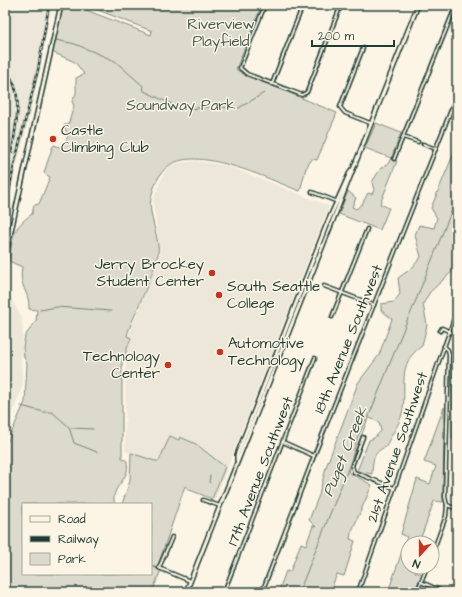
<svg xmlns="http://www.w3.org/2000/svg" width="462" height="597" font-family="'Architects Daughter',sans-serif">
<rect width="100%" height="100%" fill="#fcf5e5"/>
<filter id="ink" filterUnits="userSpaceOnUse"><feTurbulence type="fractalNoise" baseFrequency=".025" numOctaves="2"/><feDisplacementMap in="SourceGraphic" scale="8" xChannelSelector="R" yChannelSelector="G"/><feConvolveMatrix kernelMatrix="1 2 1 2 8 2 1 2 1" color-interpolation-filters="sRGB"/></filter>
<g filter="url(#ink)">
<!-- built -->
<g fill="#ece7d8">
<polygon points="5,5 52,5 32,106 8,200 5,222"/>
<polygon points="196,161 228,166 329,206 215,500 190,490 160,461 155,461 125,451 126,348 128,337 160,254 153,200 164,173 169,167 177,163"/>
<polygon points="5,294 12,300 22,318 23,333 21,364 23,385 5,433"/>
<polygon points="457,425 457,504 449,501 452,439"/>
</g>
<!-- green -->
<g fill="#dcdacc" stroke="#7e8c80">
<path d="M 62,5 L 73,5 L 151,35 L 152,31 L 85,5 L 262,5 L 236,69 L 238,71 L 337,113 L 317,160 L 312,159 L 306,168 L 300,191 C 270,180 195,143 167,167 C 159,173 153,188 151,198 C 147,213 161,240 158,255 C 151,280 137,308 128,332 L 127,336 L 131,338 L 122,362 L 122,458 L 127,461 C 127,464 128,468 127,471 C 124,483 110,490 115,504 L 23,504 L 23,574 L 151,574 L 151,566 L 161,570 L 152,592 L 5,592 L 5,447 L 25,402 L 27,364 L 24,357 L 23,347 L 25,336 L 36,321 L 37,310 L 29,309 C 30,291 18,287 22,267 L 9,261 C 14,236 10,230 32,214 L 34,205 L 39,204 L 50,177 L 44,173 L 52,148 L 54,145 L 62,148 L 68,136 L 64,125 L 68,125 L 74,106 L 72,101 L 76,94 L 76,78 L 84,74 L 75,62 L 52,52 Z"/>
<polygon points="376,123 401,133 391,159 397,161 380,204 389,208 380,230 339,214 348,191 356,198 352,207 356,209 362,204 368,193 372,194 374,190 372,182 381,168 388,164 391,158 365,148"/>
<path d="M 457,141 L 457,225 L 452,235 L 457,253 L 457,267 L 430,292 L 423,304 L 427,325 L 422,346 C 395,364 408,388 402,414 C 399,426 390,435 386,447 C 372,452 373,461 372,474 L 357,471 L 369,440 L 374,438 L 381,431 L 379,422 L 367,417 L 357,439 L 348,472 L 372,485 L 351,533 L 350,539 L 355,541 L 344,576 L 337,574 L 333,584 L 333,592 L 284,592 L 279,590 L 286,571 L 290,572 L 301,543 L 306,545 L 313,526 L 316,527 L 309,520 L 319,495 L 326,467 L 358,383 L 379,355 L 392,319 L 381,310 L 381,304 L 394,302 L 400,294 L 398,278 L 412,268 L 421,257 L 415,235 L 419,225 L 434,228 L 437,218 L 431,208 L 453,155 Z"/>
<polygon points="452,356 457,357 457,439 452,439"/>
<polygon points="444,407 443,502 434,501 419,543 408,543 408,567 417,567 415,572 422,574 415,590 405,586 402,592 388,592 407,537 401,534 417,479 430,484 436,466 424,462"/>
<polygon points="170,436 179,440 180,437 196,444 225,467 212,499 190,490 185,486 157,568 151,565 151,504 122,504 130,481 131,453 155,461 159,461"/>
</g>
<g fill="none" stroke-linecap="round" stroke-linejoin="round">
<!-- stream -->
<g stroke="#758479" stroke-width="1">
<polyline points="56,40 75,44 115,61 143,86 144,91 178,107 188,109 208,107 239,108 264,93"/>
<polyline points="40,310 57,307 111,311"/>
<polyline points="410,315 457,197"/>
<polyline points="21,406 44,412 52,412 69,427 74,443 97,452"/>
<polyline points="71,428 93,429"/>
<polyline points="210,483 209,482 210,476"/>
<polyline points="299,592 408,318"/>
</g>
<!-- minor casing -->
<g stroke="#1f3d34" stroke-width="5">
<g id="minor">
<polyline points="265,5 240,68 247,74 302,95 307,92 341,5"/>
<polyline points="363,48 340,107 345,113 370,123"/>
<polyline points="272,84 303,5"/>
<polyline points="403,137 418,142"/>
<polyline points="423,144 436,149"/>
<polyline points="394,159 456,5"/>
<polyline points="312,192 338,202"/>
<polyline points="324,286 374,305"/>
<polyline points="332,317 367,229"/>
<polyline points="440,331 442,328 457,335"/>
<polyline points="363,437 352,466 354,472 394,488"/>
<polyline points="283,442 314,456"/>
<polyline points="203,500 220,506"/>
<polyline points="447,505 457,509"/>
<polyline points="172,537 159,568 190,581"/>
<polyline points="432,554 446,516 447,505 445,497 449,354 448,350 444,346"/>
<polyline points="421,582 444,592"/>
<polyline points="224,592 315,358"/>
<polyline points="262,592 314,456 457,95"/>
<polyline points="358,592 457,310"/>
<polyline points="417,592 427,567"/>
</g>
</g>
<!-- tertiary casing -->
<g stroke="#1f3d34" stroke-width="6">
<g id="tertiary">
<polyline points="237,460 237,455 326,226 351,170"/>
<polyline points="186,592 418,5"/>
</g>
</g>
<!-- secondary casing -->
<g stroke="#1f3d34" stroke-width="6">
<g id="secondary">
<polyline points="5,258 61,5"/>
<polyline points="457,592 457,591"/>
</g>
</g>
<!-- minor -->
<use href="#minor" stroke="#fcf5e5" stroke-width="2"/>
<!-- tertiary -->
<use href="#tertiary" stroke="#fcf5e5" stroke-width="3"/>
<!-- secondary -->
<use href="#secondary" stroke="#fcf5e5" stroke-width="3"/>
<!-- rail casing -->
<g stroke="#1f3d34" stroke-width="2.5">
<g id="rail">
<path d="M 5,70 C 26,91 15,126 12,152"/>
<polyline points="5,214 14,165 38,70 49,5"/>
</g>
</g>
<!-- rail -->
<use href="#rail" stroke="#fcf5e5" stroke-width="1" stroke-dasharray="3" stroke-linecap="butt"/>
</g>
</g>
<!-- markers -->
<g fill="#c8321e" stroke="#fcf5e5" stroke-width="1.5">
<circle cx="53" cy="139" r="4"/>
<circle cx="212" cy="273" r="4"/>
<circle cx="219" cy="295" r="4"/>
<circle cx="220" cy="352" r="4"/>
<circle cx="168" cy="365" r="4"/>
</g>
<g text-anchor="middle" stroke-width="3" stroke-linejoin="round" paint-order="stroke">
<!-- park labels -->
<g font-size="15" fill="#455c52" stroke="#fcf5e5">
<text x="221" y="29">Riverview<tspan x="221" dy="17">Playfield</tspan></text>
<text x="181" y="110">Soundway Park</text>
</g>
<!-- poi labels -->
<g font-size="15" fill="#1f3d34" stroke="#fcf5e5" text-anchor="start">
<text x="61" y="135">Castle<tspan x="61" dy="17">Climbing Club</tspan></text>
<text x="204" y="269" text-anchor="end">Jerry Brockey<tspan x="204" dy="17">Student Center</tspan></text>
<text x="227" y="291">South Seattle<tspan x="227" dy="17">College</tspan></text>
<text x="228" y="348">Automotive<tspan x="228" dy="17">Technology</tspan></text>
<text x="160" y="361" text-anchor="end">Technology<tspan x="160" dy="17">Center</tspan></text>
</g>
<!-- street labels -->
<g font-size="15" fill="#1f3d34" stroke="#fcf5e5">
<text transform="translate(348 339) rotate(-68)" y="5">18th Avenue Southwest</text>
<text transform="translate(397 447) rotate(-71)" y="5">21st Avenue Southwest</text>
<text transform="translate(260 471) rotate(-69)" y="5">17th Avenue Southwest</text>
</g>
<!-- water labels -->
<g font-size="16" font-style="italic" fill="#435a51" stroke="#fcf5e5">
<text transform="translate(344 451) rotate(-68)" y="6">Puget Creek</text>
</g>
</g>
<!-- margin -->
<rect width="462" height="597" fill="none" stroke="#fcf5e5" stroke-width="20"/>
<rect x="10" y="10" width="442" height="577" fill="none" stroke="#1f3d34" stroke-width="1.5" filter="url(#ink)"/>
<!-- legend -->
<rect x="22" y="503" width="130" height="72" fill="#fcf5e5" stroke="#a4ab9e"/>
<rect x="30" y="516" width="20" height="6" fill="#fcf5e5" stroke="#a4ab9e"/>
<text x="58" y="523" font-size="12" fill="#1f3d34">Road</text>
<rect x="30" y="536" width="20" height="6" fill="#1f3d34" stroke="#a4ab9e"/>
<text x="58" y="543" font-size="12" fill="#1f3d34">Railway</text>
<rect x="30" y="553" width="20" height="12" fill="#dcdacc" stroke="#a4ab9e"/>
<text x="58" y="563" font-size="12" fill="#1f3d34">Park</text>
<!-- north arrow -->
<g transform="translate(420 555) rotate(201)"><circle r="19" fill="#fcf5e5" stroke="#a4ab9e"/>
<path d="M0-3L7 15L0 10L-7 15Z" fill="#c8321e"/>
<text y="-6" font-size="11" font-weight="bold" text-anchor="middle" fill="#1f3d34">N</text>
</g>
<!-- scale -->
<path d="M312 40v6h82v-6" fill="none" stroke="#1f3d34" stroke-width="2"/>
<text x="318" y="40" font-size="12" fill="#1f3d34" stroke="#fcf5e5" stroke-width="3" paint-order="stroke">200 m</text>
</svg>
